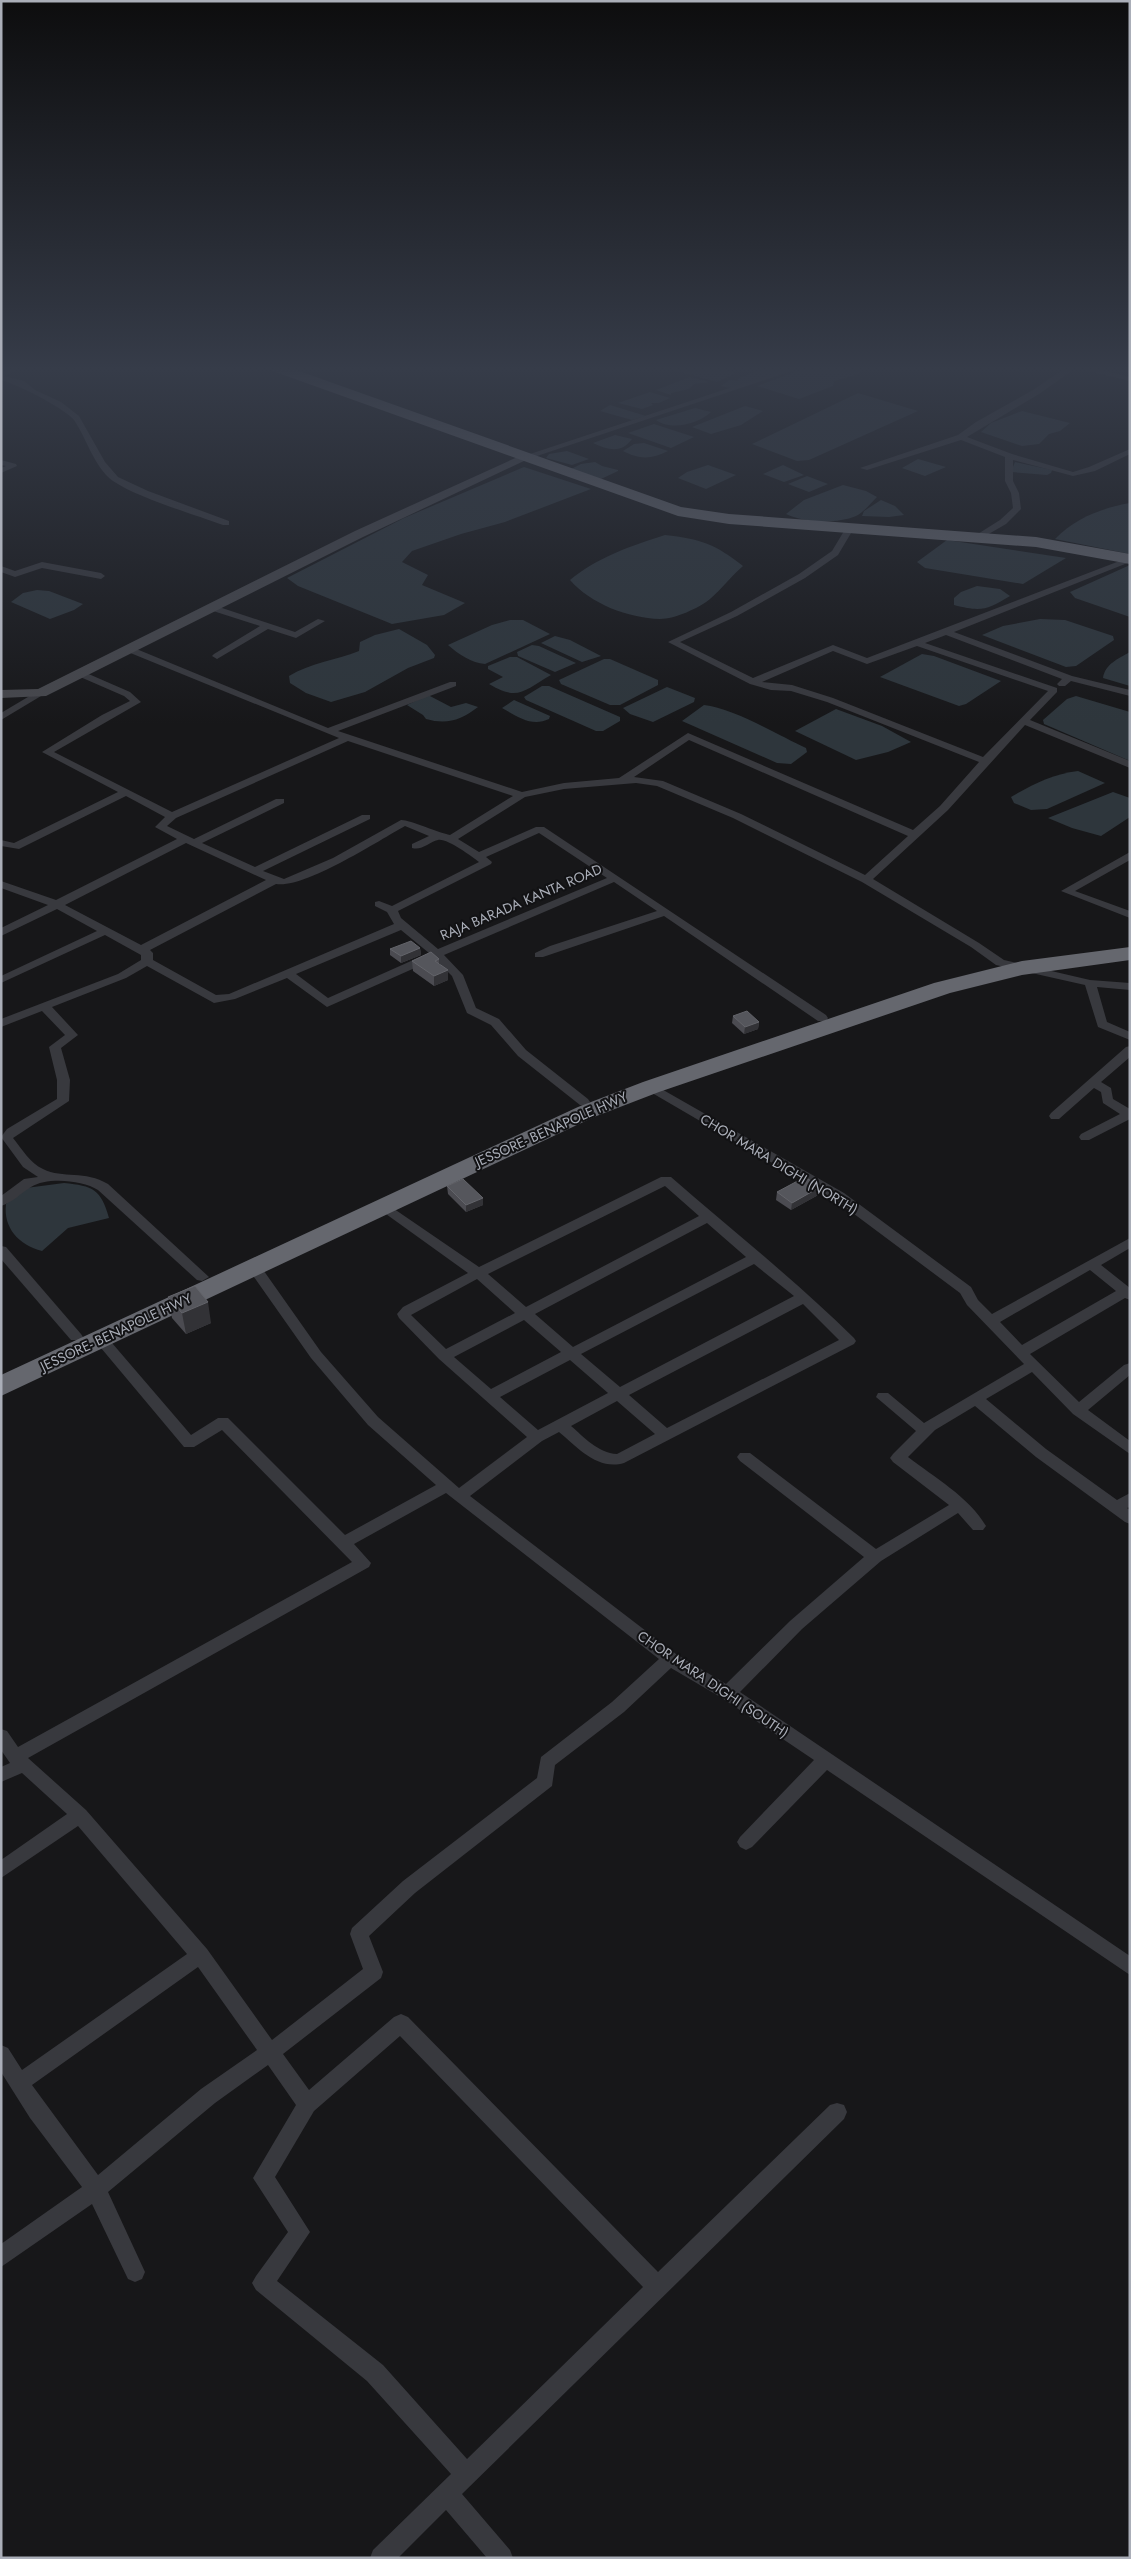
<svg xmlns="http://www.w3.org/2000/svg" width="1131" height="2559" font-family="Jost,sans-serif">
<rect width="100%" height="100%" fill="#171719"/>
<!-- water -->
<g fill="#2e363c">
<polygon points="657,366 713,366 736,373 717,382"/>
<polygon points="768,366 795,366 751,384 746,382 745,384 730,388 721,386 729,380 739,381 737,379"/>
<polygon points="811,366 855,366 860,369 859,374 834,381 833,386 799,399 757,386"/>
<polygon points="690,377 710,382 694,384 689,389 671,393 671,395 656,390"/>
<polygon points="650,392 670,398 659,403 651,403 653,405 642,409 618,403"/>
<polygon points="858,393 918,411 809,460 797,461 752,444"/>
<polygon points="610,405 646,416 632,420 600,411"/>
<polygon points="745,406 763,411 741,425 711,434 692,427"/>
<path d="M 695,408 L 711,412 C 698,424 671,431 656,420 Z"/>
<polygon points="1022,411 1070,423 1060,431 1049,434 1039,444 1022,446 981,432 991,423"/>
<polygon points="654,424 694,437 671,448 628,433"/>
<path d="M 615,435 L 632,439 C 621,454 608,450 593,443 Z"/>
<path d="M 644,443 L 668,451 C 652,459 640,460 623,451 L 634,444 Z"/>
<polygon points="567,451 589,459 572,465 546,458 549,454"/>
<polygon points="918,459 946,467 925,476 902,468"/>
<polygon points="595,462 602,466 618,470 618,471 601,479 571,469 581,464"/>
<polygon points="1015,462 1052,470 1051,473 1047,475 1011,472"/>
<polygon points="708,465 736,475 706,489 678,478 687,472"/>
<polygon points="783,465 804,475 784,482 763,474"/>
<polygon points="524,467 591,489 505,522 461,534 412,551 402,562 428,575 422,585 465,603 444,615 392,624 298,586 287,578 404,518"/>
<polygon points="807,476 828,484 809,492 788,484"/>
<path d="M 843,485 L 866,491 L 877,497 C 871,503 864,512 856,516 C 837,524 805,523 786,514 L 804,500 Z"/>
<polygon points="881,500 895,506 904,515 889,517 862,516 864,511"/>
<path d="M 1130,503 L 1130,554 L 1055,539 C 1075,518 1102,508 1130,503 Z"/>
<path d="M 665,535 C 701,539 715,544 743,566 C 731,576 722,589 710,599 C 699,608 675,619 660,619 C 628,618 591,604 570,580 C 596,558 633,545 665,535 Z"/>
<polygon points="947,540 1066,558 1023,584 925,568 917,562"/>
<polygon points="1130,565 1130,617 1075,598 1070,592"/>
<path d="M 977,586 L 1000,589 L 1010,596 C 987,610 981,612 954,605 L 954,598 L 961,592 Z"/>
<polygon points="37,590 49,591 83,604 74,610 50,619 11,602 23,593"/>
<polygon points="1040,619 1065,620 1113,636 1114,640 1076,666 1066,667 982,635 1003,626"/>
<path d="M 510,620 L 523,620 L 550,634 L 485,664 C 472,663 458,654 448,645 L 492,625 Z"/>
<path d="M 399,629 L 427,645 L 435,655 L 434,658 L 408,668 L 365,692 L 331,702 L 306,693 L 290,683 L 289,676 C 310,663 336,660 359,651 L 360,642 L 375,635 Z"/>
<polygon points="555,636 570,640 601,656 582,662 541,643"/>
<polygon points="532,645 539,646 576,663 555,672 518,656 517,652"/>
<path d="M 1130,652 L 1130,686 L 1103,678 C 1105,664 1118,659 1130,652 Z"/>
<polygon points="922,654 934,656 1001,681 966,704 959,706 880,677"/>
<path d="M 510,657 L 517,657 L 551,675 C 524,690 519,702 489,684 L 503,677 L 488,669 L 488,666 Z"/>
<polygon points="604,659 610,659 658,680 658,685 620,705 610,705 561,684 559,680"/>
<polygon points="542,686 549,686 620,717 620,721 603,731 596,731 526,700 524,697"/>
<polygon points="667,687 695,698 694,702 653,722 630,714 623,708"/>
<path d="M 428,695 L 451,707 L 466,703 L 478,707 C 461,720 447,725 426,719 L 423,715 L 407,705 Z"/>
<polygon points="1076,696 1130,712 1130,761 1044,724 1043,720 1067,699"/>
<path d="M 514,700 L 550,716 L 549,719 C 532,727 518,717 502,708 Z"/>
<path d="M 704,705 C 733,708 778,735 806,748 L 807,752 L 791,764 L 777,763 L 682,721 Z"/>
<polygon points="836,709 882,726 911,742 888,752 856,760 795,731"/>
<path d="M 1078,771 L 1105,783 L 1047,809 L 1031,810 L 1014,803 L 1011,797 C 1033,784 1053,774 1078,771 Z"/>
<polygon points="1113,792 1130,798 1130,817 1101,836 1072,828 1048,818"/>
<path d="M 64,1183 C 93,1186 101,1189 109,1218 L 68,1228 L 42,1251 C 19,1245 3,1228 6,1204 L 26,1188 Z"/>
</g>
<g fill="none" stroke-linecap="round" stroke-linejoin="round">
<!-- street -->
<g fill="#38393e" fill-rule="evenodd">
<path d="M 14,366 L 24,366 L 4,376 L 24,381 L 35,390 L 61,402 L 79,416 L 105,462 L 118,477 L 148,491 L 229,521 L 229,525 L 223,525 C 193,514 138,498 113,481 C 94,467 87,439 74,420 C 64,408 17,384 1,380 L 1,372 Z"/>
<polygon points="796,366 807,366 525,460 518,458"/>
<polygon points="1068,366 1086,366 1130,377 1130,381 1076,368 1039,394 967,437 1012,454 1073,472 1089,467 1130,449 1130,454 1095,471 1073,476 1013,460 1013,481 1019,493 1021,509 1006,524 980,539 973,537 1000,520 1013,508 1011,493 1005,481 1005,457 961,440 867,470 860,468 958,435 976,422 1033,390"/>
<polygon points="1,460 16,464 17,466 1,473 1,468 6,466 1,465"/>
<path d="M 847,526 L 854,528 L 838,555 L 805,578 L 737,616 L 680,642 L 753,678 L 833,645 L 867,658 L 1130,557 L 1130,562 L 954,632 L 1072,676 L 1130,690 L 1130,696 L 1071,681 L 1065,686 L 1059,686 L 1057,684 L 1062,679 L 946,635 L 925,643 L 1057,688 L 1057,692 L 1030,720 L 1130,761 L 1130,768 L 1025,725 L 948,810 L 873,879 L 979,943 L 1004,960 L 1090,980 L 1130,983 L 1130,990 L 1097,987 L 1107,1022 L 1130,1032 L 1130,1040 L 1098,1027 L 1085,985 L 996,965 L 971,947 L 862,882 L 733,818 L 657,786 L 636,783 L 564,789 L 525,797 L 458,839 L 479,852 L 536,827 L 544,827 L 826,1015 L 828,1018 L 826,1021 L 818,1021 L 664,916 L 543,957 L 535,957 L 535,953 L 550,946 L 657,911 L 614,882 L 444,955 L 463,975 L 476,1008 L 499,1019 L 526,1050 L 588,1099 L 590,1102 L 584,1106 L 580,1105 L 518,1056 L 491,1025 L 467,1013 L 452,976 L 435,959 L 327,1007 L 287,978 L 235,999 L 214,1003 L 147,966 L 126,978 L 52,1007 L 78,1035 L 61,1048 L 70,1080 L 69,1101 L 13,1138 C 22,1149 30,1163 43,1169 C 63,1179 85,1170 108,1184 L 209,1277 L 202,1281 L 197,1280 L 98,1190 C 82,1180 47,1177 31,1187 C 21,1193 12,1203 1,1206 L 1,1196 L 24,1179 L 38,1177 L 23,1167 L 1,1137 L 7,1129 L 57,1099 L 57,1080 L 49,1047 L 65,1035 L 42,1011 L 1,1027 L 1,1019 L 118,974 L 141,960 L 141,955 L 105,935 L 1,983 L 1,976 L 97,931 L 57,909 L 1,936 L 1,928 L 48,905 L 1,888 L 1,881 L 56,900 L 177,839 L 155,827 L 165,817 L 126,796 L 19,849 L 1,846 L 1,840 L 14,843 L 118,792 L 42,752 L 102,715 L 130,701 L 124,696 L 78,676 L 78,672 L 84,672 L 130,692 L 141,702 L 54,752 L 172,812 L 339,738 L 128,652 L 128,648 L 134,648 L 328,728 L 450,682 L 456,682 L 456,686 L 338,731 L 522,792 L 564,783 L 619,778 L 688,733 L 913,830 L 940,806 L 979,762 L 827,702 L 791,691 L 771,690 L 750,684 L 668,642 L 731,612 L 799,574 L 832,551 ZM 917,646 L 1048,691 L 983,757 L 833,698 L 792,685 L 762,682 L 833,651 L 867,664 ZM 689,740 L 908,836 L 865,875 L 741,814 L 663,781 L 634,777 ZM 348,741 L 513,796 L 450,835 C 440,833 407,819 401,820 L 333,858 L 284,879 L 263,871 L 370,819 L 370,815 L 362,815 L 255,867 L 202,843 L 284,803 L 284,799 L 276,799 L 194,839 L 167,826 L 176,818 ZM 405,826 L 429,836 L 412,844 L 412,848 C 422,851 429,842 438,840 C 447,838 471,856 479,862 L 392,906 L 379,901 L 375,902 L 375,906 L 387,912 L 394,924 L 229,994 L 216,995 L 153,960 L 153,953 L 150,950 L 276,884 C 304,889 378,841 405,826 ZM 539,833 L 607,878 L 438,949 L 401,918 L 398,911 L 491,864 L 492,862 L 486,857 ZM 186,843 L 266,880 L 141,945 L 65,905 ZM 401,930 L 429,953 L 328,998 L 296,974 Z"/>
<polygon points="42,562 101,573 105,576 101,579 42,568 15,577 1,572 1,566 15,571"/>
<polygon points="210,606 216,606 295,632 318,619 325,621 296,638 268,629 217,659 212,656 214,654 260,626 210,610"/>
<polygon points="38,691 46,693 1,720 1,713"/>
<polygon points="1130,852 1130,860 1075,891 1130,911 1130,918 1061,891"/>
<polygon points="1130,1046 1130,1057 1101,1082 1111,1088 1113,1099 1130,1109 1130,1119 1089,1140 1081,1140 1079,1137 1081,1134 1120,1114 1103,1103 1101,1092 1094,1088 1059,1119 1051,1119 1049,1116 1051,1113 1126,1047"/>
<path d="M 651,1083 L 844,1193 L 971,1287 L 978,1300 L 992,1314 L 1130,1238 L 1130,1248 L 1101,1265 L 1130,1288 L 1130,1300 L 1125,1298 L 1030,1354 L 1079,1402 L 1124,1365 L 1130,1363 L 1130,1375 L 1088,1410 L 1130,1441 L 1130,1454 L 1073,1414 L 1032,1372 L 986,1399 L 1046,1449 L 1117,1500 L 1130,1493 L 1130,1507 L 1127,1508 L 1130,1510 L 1130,1524 L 1125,1522 L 1036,1457 L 975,1406 L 935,1430 L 908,1457 C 934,1477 969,1497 986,1526 L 983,1530 L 973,1530 L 958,1513 L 881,1561 L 802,1629 L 740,1692 L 1130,1956 L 1130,1975 L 827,1770 L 752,1847 L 746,1850 L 740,1847 L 737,1842 L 740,1837 L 814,1760 L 722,1698 L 671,1668 L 624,1712 L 555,1765 L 552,1786 L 415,1893 L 369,1936 L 383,1972 L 381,1978 L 283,2054 L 309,2090 L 394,2017 L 401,2014 L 408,2017 L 658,2272 L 830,2105 L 837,2103 L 844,2105 L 847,2112 L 844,2119 L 462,2494 L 510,2550 L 513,2558 L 487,2558 L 446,2510 L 398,2558 L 370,2558 L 373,2550 L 451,2474 L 367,2381 L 256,2290 L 252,2283 L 256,2276 L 288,2232 L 253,2178 L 296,2105 L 268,2065 L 215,2103 L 108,2192 L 145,2272 L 142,2279 L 135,2282 L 128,2279 L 92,2204 L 1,2267 L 1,2244 L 82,2187 L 30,2118 L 1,2072 L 1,2045 L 8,2048 L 22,2070 L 187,1954 L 78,1826 L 1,1878 L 1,1860 L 67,1814 L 22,1773 L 1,1782 L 1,1767 L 10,1763 L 1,1750 L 1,1729 L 7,1731 L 18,1747 L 352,1562 L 222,1430 L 194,1447 L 184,1447 L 96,1342 L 94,1339 L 96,1336 L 106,1336 L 191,1435 L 218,1418 L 228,1418 L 345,1535 L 436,1485 L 368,1425 L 311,1358 L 249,1270 L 247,1267 L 249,1264 L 259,1264 L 321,1352 L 378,1417 L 459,1488 L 527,1437 L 439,1359 L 399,1318 L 397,1314 L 403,1307 L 468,1273 L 379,1209 L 377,1206 L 379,1203 L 384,1202 L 479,1267 L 661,1177 L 671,1177 C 732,1230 796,1281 854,1338 L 856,1341 L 854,1344 L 624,1463 C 598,1471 577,1447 559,1432 L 542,1441 L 470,1496 L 676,1654 L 726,1684 L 790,1621 L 864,1557 L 740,1461 L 737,1457 L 740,1453 L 750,1453 L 876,1549 L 949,1505 L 893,1462 L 890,1458 L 893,1454 L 916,1431 L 876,1397 L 878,1393 L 888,1393 L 924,1423 L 1024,1364 L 967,1305 L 960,1293 L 834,1199 L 647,1090 L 645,1087 L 647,1084 ZM 665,1186 L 699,1216 L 526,1307 L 488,1274 ZM 707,1223 L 746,1257 L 573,1347 L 535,1314 ZM 754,1264 L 794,1296 L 620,1387 L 581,1354 ZM 1090,1270 L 1116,1291 L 1022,1345 L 1000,1322 ZM 477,1279 L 515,1313 L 446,1349 L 411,1315 ZM 803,1304 L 839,1340 L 667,1428 L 629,1395 ZM 524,1320 L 561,1352 L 491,1389 L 454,1357 ZM 570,1360 L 608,1393 L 538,1430 L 500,1397 ZM 617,1401 L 655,1434 L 617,1454 C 598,1453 584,1437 571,1426 ZM 446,1493 L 659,1659 L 612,1702 L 541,1757 L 537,1778 L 403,1881 L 352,1928 L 350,1934 L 363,1969 L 272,2040 L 207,1949 L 86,1810 L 28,1758 L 369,1567 L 371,1563 L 354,1544 ZM 198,1967 L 257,2050 L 201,2089 L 98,2175 L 32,2085 ZM 400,2036 L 643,2287 L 467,2459 L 383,2365 L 277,2281 L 310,2232 L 275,2177 L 314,2111 Z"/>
<polygon points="1,1246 6,1247 81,1334 83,1337 81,1340 71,1340 1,1259"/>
</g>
<!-- secondary -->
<polygon fill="#47484d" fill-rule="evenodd" points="522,455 528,458 526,460 363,537 46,696 1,698 1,690 38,689 355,531"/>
<!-- highway -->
<g fill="#65676e" fill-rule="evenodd">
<polygon points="265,366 285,366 681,507 729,514 1036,537 1130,554 1130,564 1036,547 729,524 678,516 267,369"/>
<polygon points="1130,947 1130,960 1022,975 950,993 659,1092 594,1117 1,1396 1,1375 578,1107 643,1082 934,983 1022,961"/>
</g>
</g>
<!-- wall -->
<g fill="#4b4b51">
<polygon points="420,948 421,955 401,963 390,955 390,949"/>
<polygon points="439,959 439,964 448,970 448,980 434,986 413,971 412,961"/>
<polygon points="733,1016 759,1022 758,1029 744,1034 732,1023"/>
<polygon points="447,1186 483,1205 466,1212 448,1194"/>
<polygon points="777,1192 820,1194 791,1210 776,1200"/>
<polygon points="168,1297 211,1323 186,1334 172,1318"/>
</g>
<!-- shaded-wall -->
<g fill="#323236">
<polygon points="420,948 421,955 401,963 401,956"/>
<polygon points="448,970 448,980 434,986 434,976"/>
<polygon points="759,1022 758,1029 744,1034 745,1027"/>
<polygon points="820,1187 820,1194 791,1210 792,1203"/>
<polygon points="483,1198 483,1205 466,1212 466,1205"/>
<polygon points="208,1302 211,1323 186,1334 182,1313"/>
</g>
<!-- building -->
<g fill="#55565c" stroke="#63646a">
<polygon points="411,941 420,948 401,956 390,949"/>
<polygon points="431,952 439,959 435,961 448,970 434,976 412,961"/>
<polygon points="747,1011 759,1022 745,1027 733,1016"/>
<polygon points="805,1177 820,1187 792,1203 777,1192"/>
<polygon points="463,1179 483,1198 466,1205 447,1186"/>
<polygon points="195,1286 208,1302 182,1313 168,1297"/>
</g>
<!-- sky -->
<linearGradient id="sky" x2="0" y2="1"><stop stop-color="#0d0d0e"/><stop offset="0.51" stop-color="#363c49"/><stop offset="1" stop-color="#363c49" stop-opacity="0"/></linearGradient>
<rect width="1131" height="724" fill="url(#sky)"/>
<g text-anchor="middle" stroke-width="4" stroke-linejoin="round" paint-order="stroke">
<!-- street labels -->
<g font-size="14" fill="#aaaeb8" stroke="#121214">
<text transform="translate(521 902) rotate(-23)" y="5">RAJA BARADA KANTA ROAD</text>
<text transform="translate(551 1129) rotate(-24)" y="5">JESSORE- BENAPOLE HWY</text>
<text transform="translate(779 1164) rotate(31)" y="5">CHOR MARA DIGHI (NORTH)</text>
<text transform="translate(116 1332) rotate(-25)" y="5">JESSORE- BENAPOLE HWY</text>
<text transform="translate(713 1684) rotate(34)" y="5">CHOR MARA DIGHI (SOUTH)</text>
</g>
</g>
<!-- border -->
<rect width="1131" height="2559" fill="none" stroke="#aaaeb8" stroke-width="5"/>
</svg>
